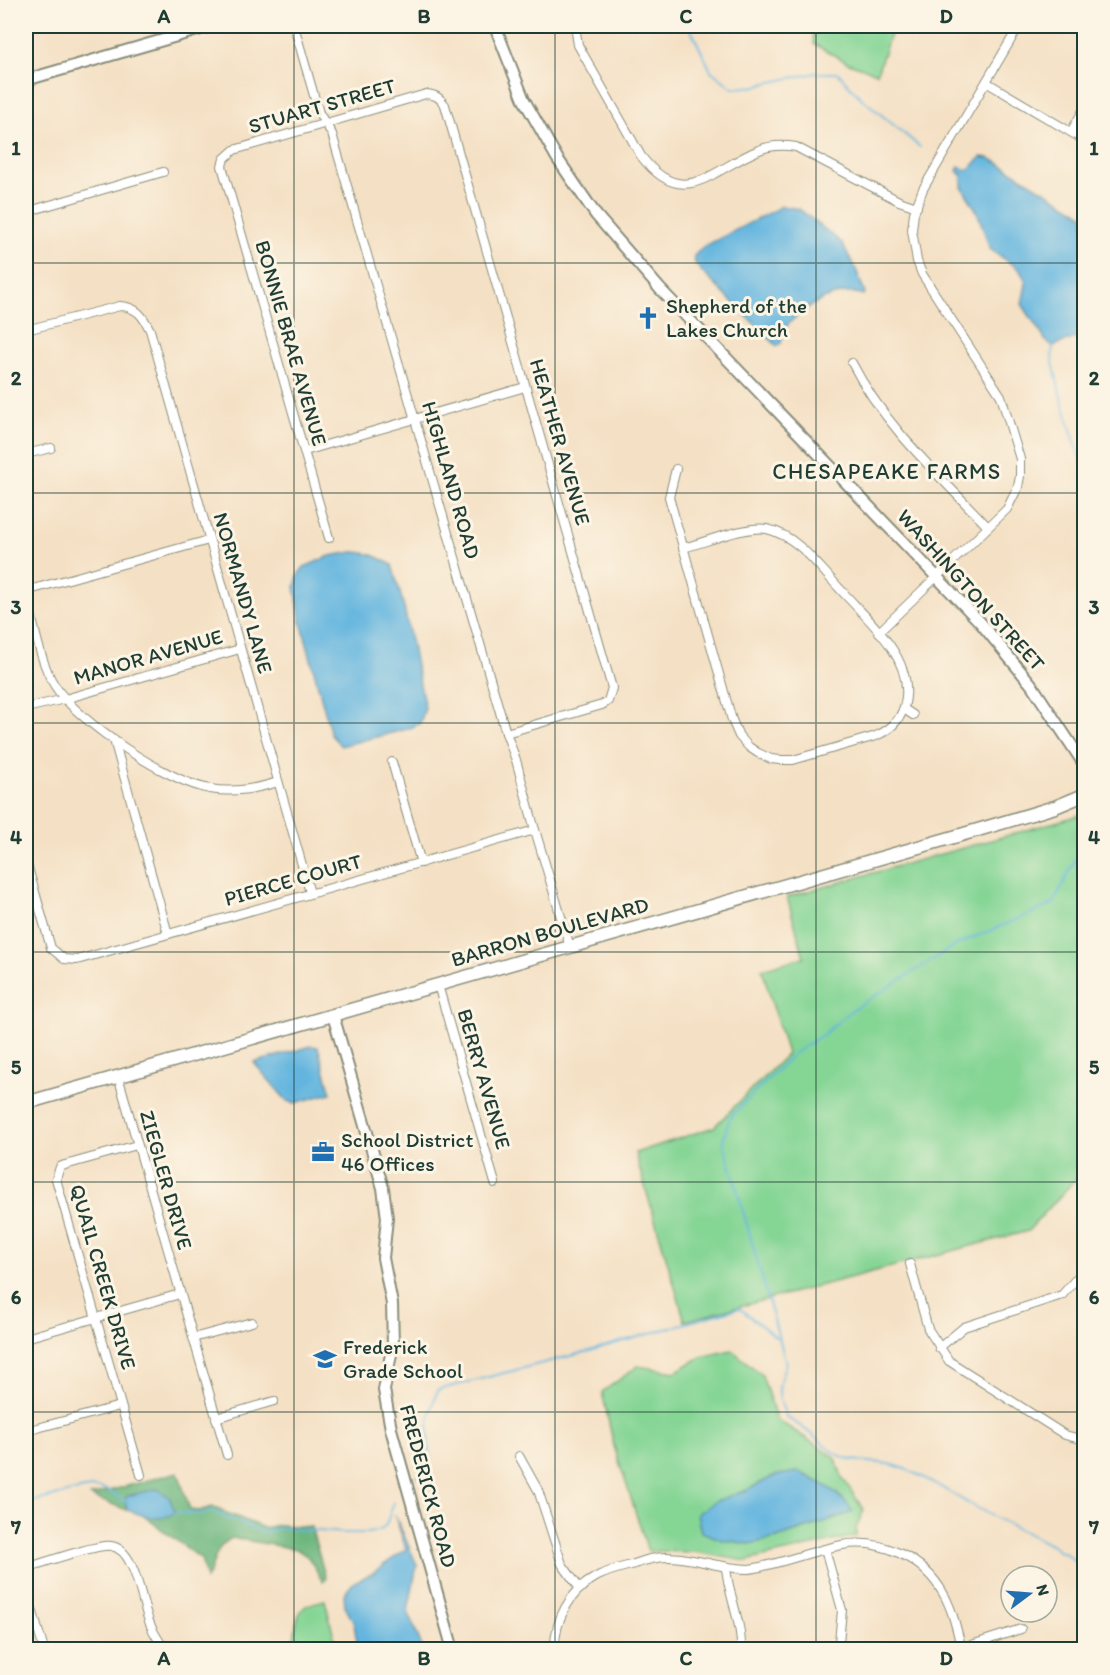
<svg xmlns="http://www.w3.org/2000/svg" width="1110" height="1675" font-family="Itim,sans-serif">
<rect width="100%" height="100%" fill="#fcf5e5"/>
<filter id="ink" filterUnits="userSpaceOnUse"><feTurbulence type="fractalNoise" baseFrequency=".0167" numOctaves="2"/><feDisplacementMap in="SourceGraphic" scale="12" xChannelSelector="R" yChannelSelector="G"/><feConvolveMatrix kernelMatrix="1 2 1 2 8 2 1 2 1" color-interpolation-filters="sRGB"/></filter>
<filter id="wash" filterUnits="userSpaceOnUse"><feTurbulence type="fractalNoise" baseFrequency=".008" numOctaves="4" result="noise"/><feDisplacementMap in="SourceGraphic" scale="24" xChannelSelector="R" yChannelSelector="G"/><feGaussianBlur stdDeviation="1.35" result="paint"/><feColorMatrix in="noise" values="0 0 0 0 0 0 0 0 0 0 0 0 0 0 0 0 0 1.4 0 .05"/><feComposite in="paint" operator="in"/></filter>
<g filter="url(#wash)">
<rect width="100%" height="100%" fill="#f4e0c4"/>
<!-- green -->
<g fill="#85d595" stroke="#528964" stroke-width="1.5">
<polygon points="812,26 893,26 877,73 848,63 814,44"/>
<polygon points="1084,814 1084,1170 1028,1231 685,1321 635,1153 714,1127 787,1054 762,969 804,957 787,897"/>
<polygon points="732,1350 762,1375 776,1419 835,1457 842,1477 864,1510 856,1528 856,1536 746,1561 694,1552 648,1551 614,1446 602,1392 638,1366 675,1372 701,1357"/>
<path d="M 325,1600 L 337,1649 L 293,1649 C 295,1637 294,1614 306,1606 C 310,1603 319,1602 325,1600 Z"/>
</g>
<!-- forest -->
<path fill="#6cb67e" stroke="#467a59" stroke-width="1.5" d="M 178,1472 L 190,1510 L 199,1511 L 212,1507 L 264,1528 L 279,1525 L 311,1527 L 326,1579 L 323,1581 L 308,1557 L 296,1549 L 232,1538 C 212,1548 217,1563 206,1579 L 201,1559 L 144,1516 L 159,1518 L 169,1497 L 157,1489 L 125,1501 L 127,1510 L 90,1496 Z"/>
<!-- water -->
<g fill="#64b5df" stroke="#42798a" stroke-width="1.5">
<polygon points="981,157 989,158 997,162 1084,215 1084,335 1053,346 1046,341 1022,304 1026,284 1025,279 1019,269 990,249 977,211 962,187 962,175 957,171 959,166 966,170 972,167"/>
<path d="M 782,206 L 799,209 L 841,242 L 855,267 L 865,293 L 864,295 C 837,286 807,306 788,324 L 784,330 L 781,343 L 777,346 L 702,272 L 695,263 L 694,256 L 703,247 Z"/>
<path d="M 353,552 C 369,552 379,557 392,565 L 403,603 L 425,708 L 420,723 L 411,728 L 341,746 L 331,735 L 300,618 L 295,587 L 298,575 L 304,567 L 330,556 Z"/>
<polygon points="311,1046 318,1047 331,1093 295,1103 287,1101 254,1063"/>
<path d="M 799,1472 C 821,1483 840,1491 853,1512 L 777,1538 L 749,1544 L 723,1540 L 701,1532 L 697,1514 L 716,1501 L 747,1490 L 776,1475 Z"/>
<path d="M 157,1489 L 169,1497 L 175,1512 C 161,1524 142,1515 127,1510 L 125,1501 L 127,1496 Z"/>
<polygon points="395,1515 417,1565 408,1611 423,1649 358,1649 354,1624 345,1606 344,1594 354,1582 371,1574 406,1549"/>
</g>
<g fill="none" stroke-linecap="round" stroke-linejoin="round">
<!-- stream -->
<g stroke="#64b5df" stroke-width="2">
<polyline points="689,26 711,71 733,88 759,86 766,83 816,73 838,73 860,97 920,147"/>
<polyline points="1053,343 1052,358 1061,398 1084,470"/>
<path d="M 1084,842 L 1053,904 L 956,945 L 852,1010 L 825,1033 L 793,1054 L 730,1117 L 723,1140 L 786,1363 C 777,1387 776,1394 787,1418 C 809,1428 823,1448 843,1457 C 859,1464 876,1460 893,1465 C 921,1473 945,1490 970,1504 C 998,1520 1028,1533 1056,1548 L 1058,1551 L 1065,1553 L 1084,1568"/>
<path d="M 417,1478 L 430,1458 C 427,1432 427,1415 438,1390 L 582,1353 L 739,1308 L 780,1340"/>
<path d="M 26,1502 C 45,1501 86,1485 100,1488 C 108,1489 117,1497 125,1501"/>
<polyline points="175,1512 198,1514 211,1511 263,1532 281,1528 344,1533 368,1533 381,1530 386,1525 394,1502"/>
</g>
</g>
</g>
<g filter="url(#ink)">
<g fill="none" stroke-linecap="round" stroke-linejoin="round">
<!-- street casing -->
<g stroke="#8a8e7c" stroke-width="10">
<g id="street">
<polyline points="175,26 178,35"/>
<polyline points="294,26 319,113 332,134 506,733 516,760 535,830 570,947"/>
<path d="M 575,26 L 578,45 L 641,156 C 684,212 712,169 759,150 C 771,145 783,145 796,147 L 899,201 L 917,207"/>
<polyline points="986,82 1084,140"/>
<polyline points="1071,132 1084,109"/>
<polyline points="26,212 163,172"/>
<path d="M 26,330 L 120,306 C 137,307 143,316 150,330 L 310,893"/>
<path d="M 852,363 C 885,427 939,475 988,527"/>
<polyline points="305,451 525,387"/>
<polyline points="26,454 51,448"/>
<path d="M 676,469 L 669,497 L 732,720 L 739,736 L 749,747 L 758,753 L 771,759 L 780,760 L 793,760 L 876,736 C 915,719 912,678 891,647 C 877,626 857,608 840,589 C 819,567 798,536 767,529 C 748,525 703,543 683,548"/>
<path d="M 329,538 L 222,166 L 224,159 L 234,150 L 426,94 C 436,95 439,97 445,105 L 612,688 L 608,701 L 602,705 L 506,733"/>
<polyline points="26,591 209,540"/>
<path d="M 26,594 C 33,620 40,664 55,686 C 78,722 168,782 210,789 C 232,793 256,789 278,782"/>
<polyline points="879,632 1007,509 1018,487 1020,476 1020,459 1001,396 922,274 917,261 912,230 914,213 923,189 1019,26"/>
<polyline points="26,708 65,699 240,649"/>
<polyline points="904,709 913,715"/>
<polyline points="114,740 168,934"/>
<polyline points="392,762 421,863"/>
<polyline points="26,861 51,948 64,959 77,960 535,830"/>
<polyline points="438,985 495,1183"/>
<polyline points="118,1076 227,1455"/>
<polyline points="137,1145 65,1165 60,1167 56,1179 141,1475"/>
<polyline points="910,1264 928,1329 949,1361 1065,1435 1084,1440"/>
<polyline points="26,1338 180,1294"/>
<polyline points="193,1338 252,1322"/>
<polyline points="939,1348 964,1327 1062,1295 1084,1270"/>
<polyline points="216,1418 274,1401"/>
<polyline points="26,1431 120,1406"/>
<polyline points="519,1456 538,1490 562,1564 580,1589"/>
<polyline points="825,1549 842,1610 839,1642 844,1650"/>
<path d="M 726,1567 C 728,1595 742,1621 741,1650"/>
<path d="M 26,1568 C 43,1563 96,1544 111,1546 C 137,1549 141,1606 151,1626 C 154,1634 160,1642 165,1650"/>
<polyline points="26,1589 44,1650"/>
<polyline points="962,1648 1021,1629"/>
<path d="M 555,1650 C 554,1620 570,1591 596,1577 C 607,1571 619,1568 631,1565 C 643,1561 654,1557 667,1557 C 695,1557 721,1569 749,1569 C 781,1564 811,1551 842,1545 C 882,1538 924,1559 943,1593 C 953,1610 957,1631 962,1650"/>
</g>
</g>
<!-- secondary casing -->
<g stroke="#8a8e7c" stroke-width="14">
<g id="secondary">
<polyline points="495,26 524,100 557,158 596,215 660,289 980,622 1031,684 1084,764"/>
<polyline points="26,80 211,26"/>
<polyline points="333,1015 383,1188 387,1218 383,1258 392,1304 393,1344 384,1390 391,1429 453,1650"/>
</g>
</g>
<!-- primary casing -->
<g stroke="#8a8e7c" stroke-width="15">
<polyline id="primary" points="26,1103 971,832 1055,807 1084,795"/>
</g>
<!-- street -->
<use href="#street" stroke="#fff" stroke-width="8"/>
<!-- secondary -->
<use href="#secondary" stroke="#fff" stroke-width="10"/>
<!-- primary -->
<use href="#primary" stroke="#fff" stroke-width="12"/>
</g>
</g>
<!-- grid -->
<path fill="none" stroke="#1f3d34" stroke-width="1.5" stroke-opacity="0.55" d="M 294,26 L 294,1650M 555,26 L 555,1650M 816,26 L 816,1650M 26,263 L 1084,263M 26,493 L 1084,493M 26,723 L 1084,723M 26,952 L 1084,952M 26,1182 L 1084,1182M 26,1412 L 1084,1412"/>
<!-- icons -->
<defs>
<g id="church-bare" transform="scale(1.8)"><path d="M-1.2-6h2.4v3.5h3.3v2.4h-3.3V6h-2.4V-.1h-3.3v-2.4h3.3Z" fill="#1f6fb2" stroke="#fcf5e5" stroke-width="2.5" paint-order="stroke"/></g>
<g id="office-bare" transform="scale(1.8)"><path d="M-6-3h4V-5.5h4V-3h4V5H-6ZM-1-4.5V-3h2v-1.5ZM-6 0V1H6V0Z" fill="#1f6fb2" stroke="#fcf5e5" stroke-width="2.5" paint-order="stroke"/></g>
<g id="school-bare" transform="scale(1.8)"><path d="M0-5L7-2L0 1L-7-2ZM-4 1L0 2.5L4 1V4Q0 6-4 4Z" fill="#1f6fb2" stroke="#fcf5e5" stroke-width="2.5" paint-order="stroke"/></g>
</defs>
<g fill-rule="evenodd">
<use href="#church-bare" x="648" y="318"/>
<use href="#office-bare" x="323" y="1152"/>
<use href="#school-bare" x="325" y="1359"/>
</g>
<g text-anchor="middle" stroke-width="6" stroke-linejoin="round" paint-order="stroke">
<!-- street labels -->
<g font-size="21" fill="#1f3d34" stroke="#fcf5e5">
<text transform="translate(322 106) rotate(-16)" y="7">STUART STREET</text>
<text transform="translate(291 343) rotate(74)" y="7">BONNIE BRAE AVENUE</text>
<text transform="translate(560 442) rotate(74)" y="7">HEATHER AVENUE</text>
<text transform="translate(451 480) rotate(74)" y="7">HIGHLAND ROAD</text>
<text transform="translate(971 590) rotate(48)" y="7">WASHINGTON STREET</text>
<text transform="translate(243 593) rotate(74)" y="7">NORMANDY LANE</text>
<text transform="translate(148 657) rotate(-16)" y="7">MANOR AVENUE</text>
<text transform="translate(293 880) rotate(-16)" y="7">PIERCE COURT</text>
<text transform="translate(550 932) rotate(-16)" y="7">BARRON BOULEVARD</text>
<text transform="translate(484 1079) rotate(74)" y="7">BERRY AVENUE</text>
<text transform="translate(166 1180) rotate(74)" y="7">ZIEGLER DRIVE</text>
<text transform="translate(103 1277) rotate(74)" y="7">QUAIL CREEK DRIVE</text>
<text transform="translate(428 1486) rotate(75)" y="7">FREDERICK ROAD</text>
</g>
<!-- poi labels -->
<g font-size="21" fill="#1f3d34" stroke="#fcf5e5" text-anchor="start">
<text x="666" y="313">Shepherd of the<tspan x="666" dy="24">Lakes Church</tspan></text>
<text x="341" y="1147">School District<tspan x="341" dy="24">46 Offices</tspan></text>
<text x="343" y="1354">Frederick<tspan x="343" dy="24">Grade School</tspan></text>
</g>
<!-- neighbourhood labels -->
<g font-size="22" letter-spacing="1.5" fill="#1f3d34" stroke="#fcf5e5">
<text x="887" y="479">CHESAPEAKE FARMS</text>
</g>
</g>
<!-- margin -->
<rect width="1110" height="1675" fill="none" stroke="#fcf5e5" stroke-width="66"/>
<!-- north arrow -->
<g transform="translate(1029 1594) rotate(74)"><circle r="28" fill="#fcf5e5" stroke="#a4ab9e" stroke-width="1.5"/>
<path d="M0-4.5L10 22L0 15L-10 22Z" fill="#1f6fb2"/>
<text y="-9" font-size="16" font-weight="bold" text-anchor="middle" fill="#1f3d34">N</text>
</g>
<rect x="33" y="33" width="1044" height="1609" fill="none" stroke="#1f3d34" stroke-width="2"/>
<g font-size="20" text-anchor="middle" font-weight="bold" fill="#1f3d34">
<text x="164" y="23">A</text>
<text x="424" y="23">B</text>
<text x="686" y="23">C</text>
<text x="946" y="23">D</text>
<text x="16" y="155">1</text>
<text x="1094" y="155">1</text>
<text x="16" y="385">2</text>
<text x="1094" y="385">2</text>
<text x="16" y="614">3</text>
<text x="1094" y="614">3</text>
<text x="16" y="844">4</text>
<text x="1094" y="844">4</text>
<text x="16" y="1074">5</text>
<text x="1094" y="1074">5</text>
<text x="16" y="1304">6</text>
<text x="1094" y="1304">6</text>
<text x="16" y="1534">7</text>
<text x="1094" y="1534">7</text>
<text x="164" y="1665">A</text>
<text x="424" y="1665">B</text>
<text x="686" y="1665">C</text>
<text x="946" y="1665">D</text>
</g>
</svg>
